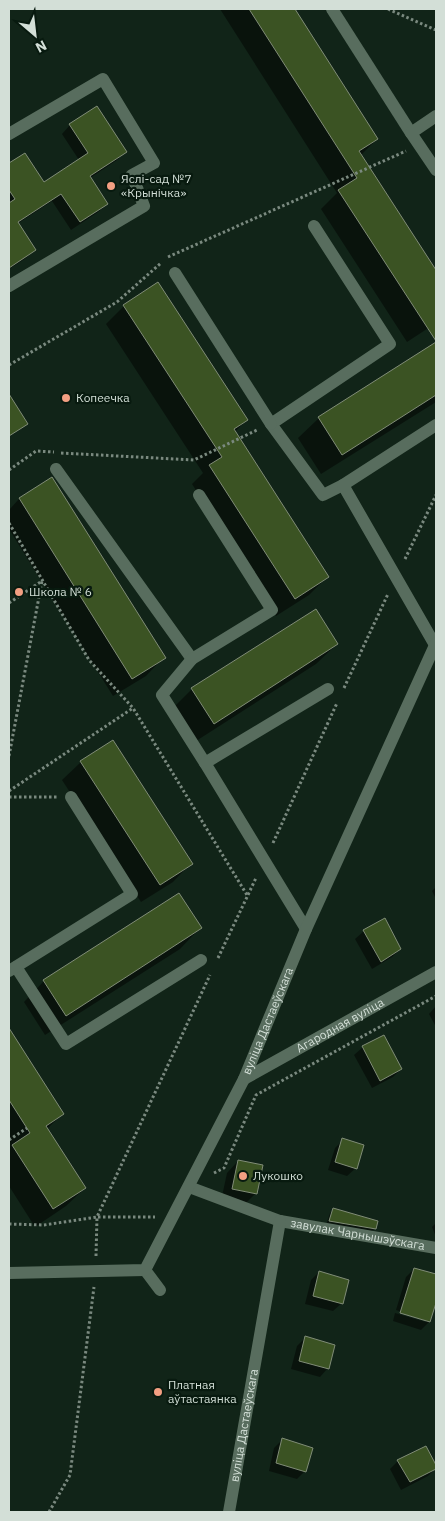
<svg xmlns="http://www.w3.org/2000/svg" width="445" height="1521" font-family="'IBM Plex Sans',sans-serif">
<rect width="100%" height="100%" fill="#112418"/>
<!-- shadow -->
<g fill="#0007">
<polygon points="220,9 293,9 377,139 361,155 436,272 436,323 407,342 321,209 337,193"/>
<polygon points="70,125 125,152 117,160 90,178 107,204 98,212 71,230 52,201 17,224 34,250 26,258 9,269 9,165 25,154 44,183 79,160 62,134"/>
<polygon points="124,306 246,420 235,432 327,577 309,595 276,616 192,484 203,473 106,324"/>
<polygon points="436,343 436,402 321,474 298,438 319,418"/>
<polygon points="52,479 164,657 146,676 113,696 9,529 9,510 19,499"/>
<polygon points="315,611 337,644 316,664 193,743 171,710 192,689"/>
<polygon points="81,762 191,863 173,882 141,902 62,780"/>
<polygon points="436,887 436,899 432,891"/>
<polygon points="200,928 180,949 45,1035 24,1002 44,981"/>
<polygon points="364,931 400,949 392,957 372,969 355,939"/>
<polygon points="436,1006 436,1027 429,1014"/>
<polygon points="9,1030 62,1114 47,1129 85,1188 66,1206 35,1227 9,1186"/>
<polygon points="383,1036 401,1069 393,1077 372,1088 354,1055 363,1047"/>
<polygon points="343,1140 356,1168 347,1176 328,1170 335,1148"/>
<polygon points="238,1161 256,1193 244,1205 221,1201 227,1173"/>
<polygon points="334,1209 374,1229 370,1233 326,1225 330,1213"/>
<polygon points="436,1223 436,1237 432,1227"/>
<polygon points="414,1269 436,1275 436,1299 429,1322 421,1330 393,1321 395,1313 426,1322 426,1320 396,1310 406,1277"/>
<polygon points="319,1272 342,1303 333,1311 305,1304 311,1280"/>
<polygon points="305,1338 328,1368 320,1377 291,1369 297,1346"/>
<polygon points="282,1440 305,1471 297,1479 269,1471 274,1448"/>
<polygon points="426,1448 436,1468 428,1476 401,1490 390,1469 398,1461"/>
</g>
<!-- building -->
<g fill="#3b5323" stroke="#808c77">
<polygon points="249,9 295,9 378,139 359,151 436,270 436,341 338,190 357,178"/>
<polygon points="97,106 127,152 90,176 108,204 80,222 61,194 18,222 36,250 9,268 9,203 15,199 9,190 9,163 25,153 44,182 88,153 69,124"/>
<polygon points="158,282 248,420 234,429 329,577 295,599 209,465 222,457 123,305"/>
<polygon points="436,342 436,395 342,455 318,417"/>
<polygon points="9,394 28,424 9,436"/>
<polygon points="52,477 166,658 132,679 19,498"/>
<polygon points="316,609 338,644 214,724 191,688"/>
<polygon points="113,740 193,864 160,885 80,761"/>
<polygon points="179,893 202,928 66,1016 43,980"/>
<polygon points="385,918 401,949 381,962 363,930"/>
<polygon points="9,1028 64,1114 46,1126 86,1188 53,1209 12,1145 30,1133 9,1100"/>
<polygon points="384,1035 402,1069 380,1081 362,1046"/>
<polygon points="342,1138 364,1145 357,1169 335,1162"/>
<polygon points="238,1160 263,1165 257,1194 232,1189"/>
<polygon points="333,1208 378,1221 376,1229 329,1221"/>
<polygon points="414,1268 436,1274 436,1303 430,1322 400,1313"/>
<polygon points="319,1271 349,1280 343,1304 313,1296"/>
<polygon points="305,1336 335,1345 329,1369 299,1361"/>
<polygon points="282,1438 313,1448 306,1472 276,1463"/>
<polygon points="426,1446 436,1465 436,1469 410,1482 397,1460"/>
</g>
<g fill="none" stroke-linecap="round" stroke-linejoin="round">
<!-- path -->
<g stroke="#7a897f" stroke-width="3" stroke-dasharray="2.5 2.5" stroke-linecap="butt">
<polyline points="388,9 436,30"/>
<polyline points="168,257 406,151"/>
<polyline points="9,365 117,302 161,263"/>
<polyline points="61,453 194,460 257,430"/>
<polyline points="9,470 36,451 54,452"/>
<polyline points="9,523 89,660 133,708 247,895"/>
<polyline points="405,559 436,495"/>
<polyline points="9,603 42,581"/>
<polyline points="344,688 388,594"/>
<polyline points="9,756 42,581"/>
<polyline points="9,791 133,708"/>
<polyline points="9,797 57,797"/>
<polyline points="273,843 337,703"/>
<polyline points="218,958 256,878"/>
<polyline points="9,1140 27,1128"/>
<polyline points="214,1173 224,1168 256,1095 436,996"/>
<polyline points="9,1224 44,1225 97,1217 210,975"/>
<polyline points="96,1256 97,1217 155,1217"/>
<polyline points="49,1512 70,1475 94,1287"/>
</g>
<!-- minor -->
<g stroke="#586d5e" stroke-width="12">
<polyline points="332,9 411,133"/>
<polyline points="436,116 411,133 436,170"/>
<polyline points="9,134 103,79 154,163 132,175 144,206 9,286"/>
<polyline points="314,226 390,344 271,424 323,495 343,485"/>
<polyline points="175,273 271,424"/>
<polyline points="56,469 192,659"/>
<polyline points="199,495 272,610 192,659 162,695 205,763"/>
<polyline points="435,645 343,485 436,425"/>
<polyline points="306,929 205,763 328,689"/>
<polyline points="16,967 66,1044 201,960"/>
<polyline points="9,971 132,894 71,797"/>
<path id="s1" d="M 244,1079 L 436,972"/>
<path id="s2" d="M 189,1187 L 280,1221 L 436,1248"/>
<polyline points="145,1270 160,1290"/>
<path id="s3" d="M 9,1273 L 145,1270 L 244,1079 L 306,929 L 436,643"/>
<path id="s4" d="M 229,1512 L 280,1221"/>
</g>
</g>
<!-- markers -->
<g fill="#f39f82" stroke="#081a0f" stroke-width="2">
<circle cx="111" cy="186" r="5"/>
<circle cx="66" cy="398" r="5"/>
<circle cx="19" cy="592" r="5"/>
<circle cx="243" cy="1176" r="5"/>
<circle cx="158" cy="1392" r="5"/>
</g>
<g text-anchor="middle" stroke-width="4.5" stroke-linejoin="round" paint-order="stroke">
<!-- poi labels -->
<g font-size="12" fill="#d3dfd7" stroke="#081a0f" text-anchor="start">
<text x="121" y="183">Яслі-сад №7<tspan x="121" dy="14">«Крынічка»</tspan></text>
<text x="76" y="402">Копеечка</text>
<text x="29" y="596">Школа № 6</text>
<text x="253" y="1180">Лукошко</text>
<text x="168" y="1389">Платная<tspan x="168" dy="14">аўтастаянка</tspan></text>
</g>
<!-- street labels -->
<g font-size="12" fill="#d3dfd7" stroke="#081a0f">
<text dy="4" stroke="none"><textPath href="#s3" startOffset="414">вуліца Дастаеўскага</textPath></text>
<text dy="4" stroke="none"><textPath href="#s1" startOffset="110">Агародная вуліца</textPath></text>
<text dy="4" stroke="none"><textPath href="#s2" startOffset="176">завулак Чарнышэўскага</textPath></text>
<text dy="4" stroke="none"><textPath href="#s4" startOffset="88">вуліца Дастаеўскага</textPath></text>
</g>
</g>
<!-- border -->
<rect width="445" height="1521" fill="none" stroke="#d3dfd7" stroke-width="20"/>
<!-- north arrow -->
<g transform="translate(35 35) rotate(152)" stroke="#081a0f" stroke-width="4" paint-order="stroke">
<path d="M0-4L9 19L0 12L-9 19Z" fill="#d3dfd7"/>
<text y="-8" font-size="14" font-weight="bold" text-anchor="middle" fill="#d3dfd7">N</text>
</g>
</svg>
